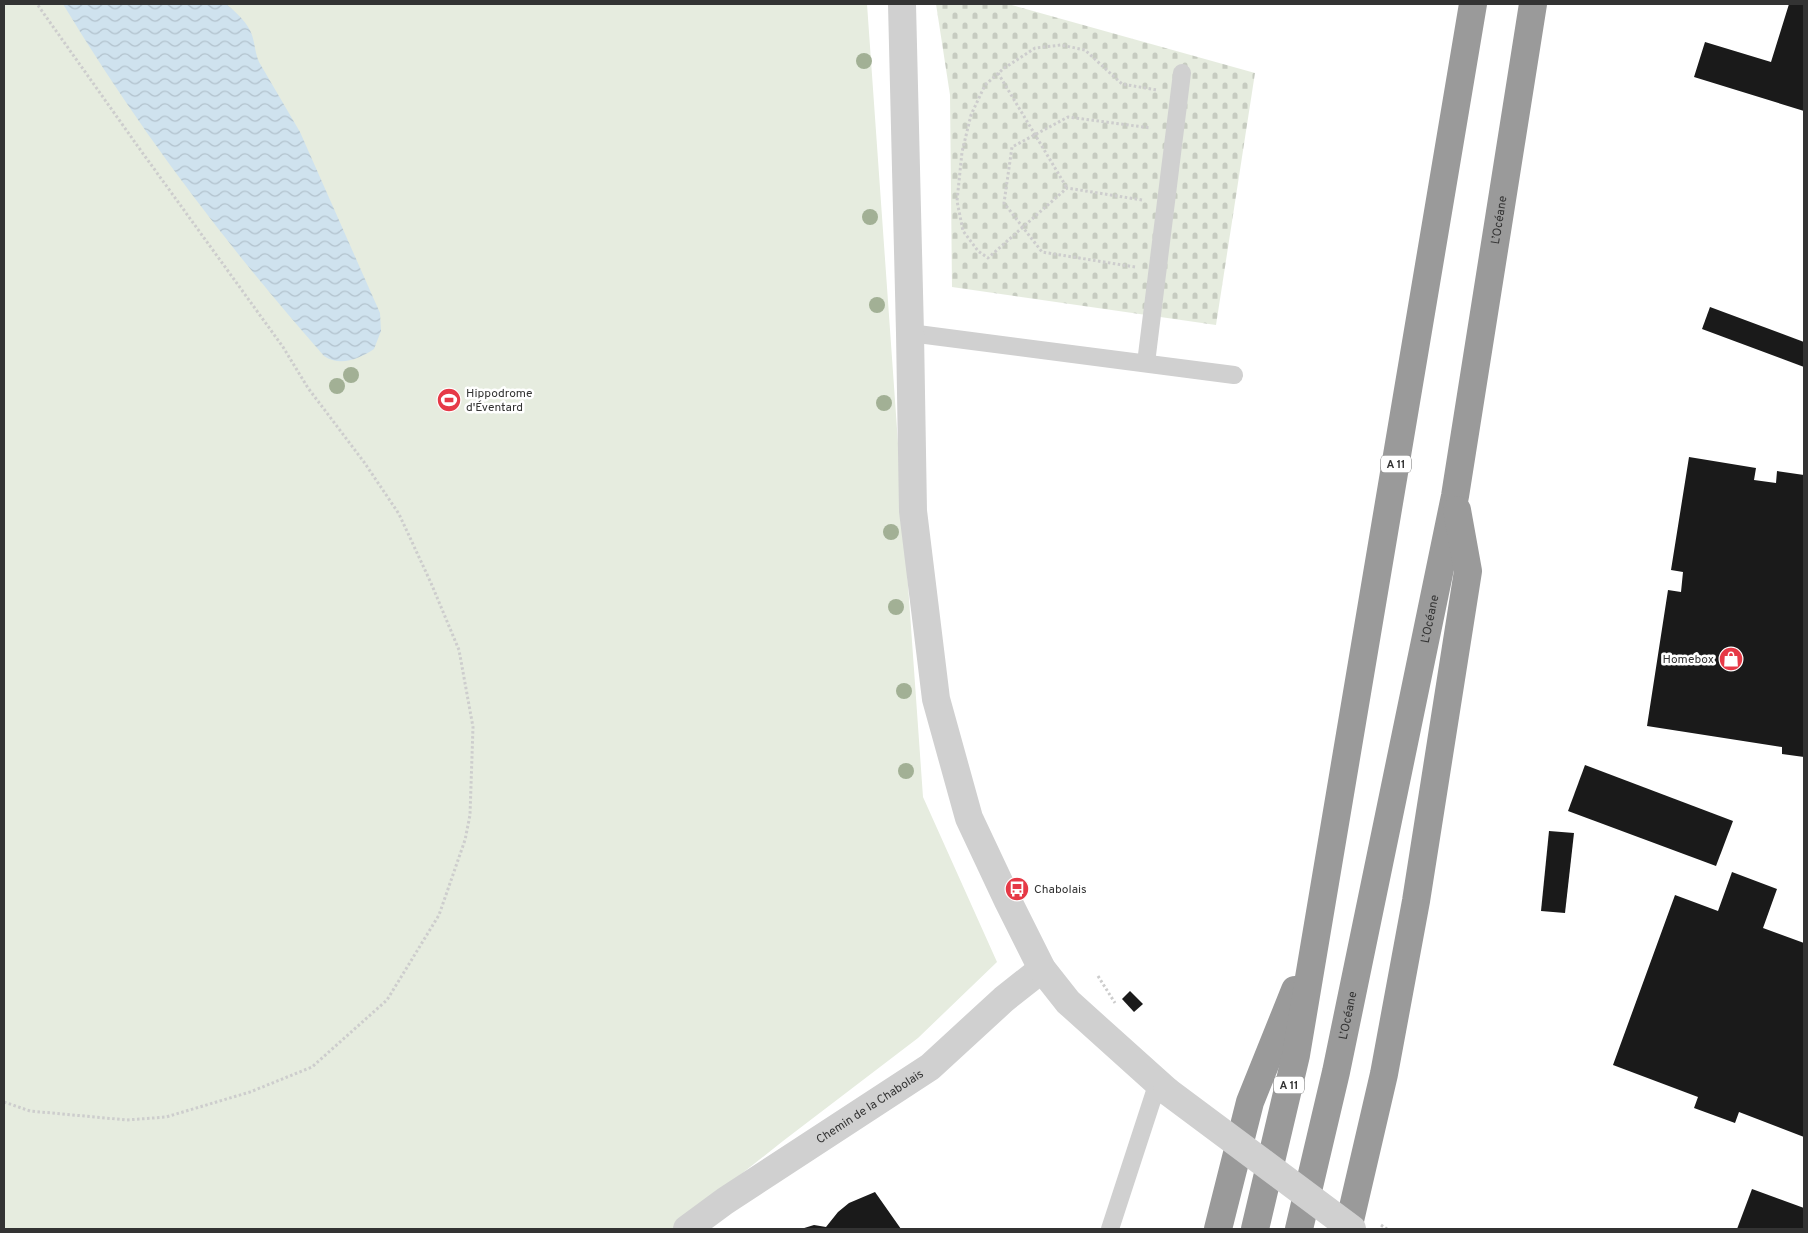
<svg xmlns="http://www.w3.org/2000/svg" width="1808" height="1233" font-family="Overpass,sans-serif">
<defs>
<pattern id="cemetery-stones" width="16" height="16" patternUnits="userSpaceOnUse" patternTransform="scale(1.25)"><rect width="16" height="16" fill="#e6ecdf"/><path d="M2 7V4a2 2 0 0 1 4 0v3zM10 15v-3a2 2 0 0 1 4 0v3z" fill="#c6cbc0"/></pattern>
<pattern id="water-waves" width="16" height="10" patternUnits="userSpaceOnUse" patternTransform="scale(1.25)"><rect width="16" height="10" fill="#cfe2ee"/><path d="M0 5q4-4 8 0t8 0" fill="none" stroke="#b2c2cd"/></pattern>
</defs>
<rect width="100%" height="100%" fill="#fff"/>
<!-- cemetery -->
<polygon fill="url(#cemetery-stones)" points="936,4 1008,4 1255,73 1216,325 952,287 950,95"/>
<!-- garden -->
<polygon fill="#e6ecdf" points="4,4 867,4 923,797 997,962 918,1038 783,1141 672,1229 4,1229"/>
<!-- water -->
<path fill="url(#water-waves)" d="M 63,4 L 226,4 C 236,12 248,23 252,35 C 255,44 255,53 259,62 L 300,132 L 380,313 L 381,331 L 374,349 C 359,359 340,367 324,356 C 227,246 139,130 63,4 Z"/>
<!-- building -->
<g fill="#1a1a1a">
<polygon points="1789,4 1804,4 1804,111 1694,77 1705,42 1771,62"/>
<polygon points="1710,307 1804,342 1804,367 1702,329"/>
<polygon points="1689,457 1756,468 1754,480 1776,483 1777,471 1804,475 1804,757 1782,754 1782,747 1647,726 1668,590 1681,592 1683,572 1671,570"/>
<polygon points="1585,765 1733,821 1716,866 1568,811"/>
<polygon points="1549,831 1574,833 1565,913 1541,911"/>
<polygon points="1732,872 1777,889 1763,928 1804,943 1804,1137 1739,1112 1735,1123 1694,1108 1698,1097 1613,1065 1675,895 1718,911"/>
<polygon points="1130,991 1143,1004 1134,1012 1122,999"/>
<polygon points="1752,1189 1804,1208 1804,1229 1737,1229"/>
<polygon points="875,1192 901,1229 801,1229 814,1225 826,1227 838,1212 849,1203"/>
</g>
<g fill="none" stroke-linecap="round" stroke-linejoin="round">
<!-- path -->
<g stroke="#cdcdcd" stroke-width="3" stroke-dasharray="2.5 2.5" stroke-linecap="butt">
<polyline points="998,73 1067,188"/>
<polyline points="1142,200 1067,188 988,258 978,251 963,231 957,201 962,152 971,115 985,85 1003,69 1035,48 1061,45 1085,50 1122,84 1157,90"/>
<polyline points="1135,267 1042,252 1004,203 1012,147 1068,117 1151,128"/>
<polyline points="1098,976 1115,1003"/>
<polyline points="4,1102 30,1111 127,1120 166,1117 250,1092 312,1067 387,1000 439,915 465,840 470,815 473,727 459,650 431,583 399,514 364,462 308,388 283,347 139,148 37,4"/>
</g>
<!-- service -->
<g stroke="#d0d0d0" stroke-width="18">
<polyline points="910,333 1234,375"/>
<polyline points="1146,363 1182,73"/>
<polyline points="1110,1229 1158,1082"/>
</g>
<!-- minor -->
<path stroke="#d0d0d0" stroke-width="28" id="s1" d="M 687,1229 L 725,1201 L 930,1067 L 1004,999 L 1042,969"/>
<!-- tertiary -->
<polyline stroke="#d0d0d0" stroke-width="28" points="902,4 910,333 913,511 936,699 969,818 1008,901 1042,969 1068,1002 1167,1091"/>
<!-- motorway -->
<g stroke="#9a9a9a" stroke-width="28">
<polyline points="1218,1229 1250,1102 1295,990"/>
<polyline points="1255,1229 1296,1055 1473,4"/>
<path id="s2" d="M 1299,1229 L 1336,1072 L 1455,496 L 1533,4"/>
<polyline points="1348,1229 1384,1074 1416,901 1468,571 1457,510"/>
</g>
<!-- path-bridge -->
<polyline stroke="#cdcdcd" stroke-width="3" stroke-dasharray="2.5 2.5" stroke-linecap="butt" points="1381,1225 1387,1229"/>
<!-- tertiary-bridge -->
<polyline stroke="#d0d0d0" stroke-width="28" points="1167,1091 1352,1229"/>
</g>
<!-- trees -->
<g fill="#a2b095">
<circle cx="864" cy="61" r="8"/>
<circle cx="870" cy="217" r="8"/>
<circle cx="877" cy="305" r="8"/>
<circle cx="351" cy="375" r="8"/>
<circle cx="337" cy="386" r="8"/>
<circle cx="884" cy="403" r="8"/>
<circle cx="891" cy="532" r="8"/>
<circle cx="896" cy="607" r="8"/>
<circle cx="904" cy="691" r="8"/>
<circle cx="906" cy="771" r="8"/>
</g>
<!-- icons -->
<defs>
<g id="stadium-disc" transform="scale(1.25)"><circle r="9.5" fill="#e63946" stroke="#fff"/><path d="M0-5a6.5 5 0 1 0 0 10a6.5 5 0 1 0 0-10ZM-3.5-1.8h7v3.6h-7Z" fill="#fff"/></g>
<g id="shop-disc" transform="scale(1.25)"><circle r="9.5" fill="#e63946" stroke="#fff"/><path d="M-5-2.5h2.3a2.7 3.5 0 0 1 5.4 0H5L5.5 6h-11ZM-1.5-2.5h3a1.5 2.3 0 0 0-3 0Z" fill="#fff"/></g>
<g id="bus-disc" transform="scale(1.25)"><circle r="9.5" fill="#e63946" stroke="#fff"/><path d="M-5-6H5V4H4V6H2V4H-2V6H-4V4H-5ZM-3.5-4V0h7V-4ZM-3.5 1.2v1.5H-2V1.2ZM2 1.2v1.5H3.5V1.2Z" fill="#fff"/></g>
</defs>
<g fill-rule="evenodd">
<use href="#stadium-disc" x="449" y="400"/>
<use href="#shop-disc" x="1731" y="659"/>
<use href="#bus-disc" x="1017" y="889"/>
</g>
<g text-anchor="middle" stroke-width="5" stroke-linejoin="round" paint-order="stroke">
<!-- shield labels -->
<g fill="#fff" stroke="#707070" stroke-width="1">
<rect x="1381" y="455.5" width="30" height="17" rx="4"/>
<rect x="1274" y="1076.5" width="30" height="17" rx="4"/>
</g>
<g font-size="11" font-weight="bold" fill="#333">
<text x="1396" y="468">A 11</text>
<text x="1289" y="1089">A 11</text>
</g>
<!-- street labels -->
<g font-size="12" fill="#333" stroke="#fff">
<text dy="4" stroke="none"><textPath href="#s2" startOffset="1029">L’Océane</textPath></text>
<text dy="4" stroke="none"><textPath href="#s2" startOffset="624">L’Océane</textPath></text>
<text dy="4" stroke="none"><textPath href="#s2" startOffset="219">L’Océane</textPath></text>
<text dy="4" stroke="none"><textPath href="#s1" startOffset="220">Chemin de la Chabolais</textPath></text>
</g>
<!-- poi labels -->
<g font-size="12" fill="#333" stroke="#fff" text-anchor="start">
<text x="466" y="397">Hippodrome<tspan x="466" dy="14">d'Éventard</tspan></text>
<text x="1714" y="663" text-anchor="end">Homebox</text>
<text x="1034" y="893">Chabolais</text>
</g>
</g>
<!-- border -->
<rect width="1808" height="1233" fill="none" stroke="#333333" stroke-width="10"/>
</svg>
